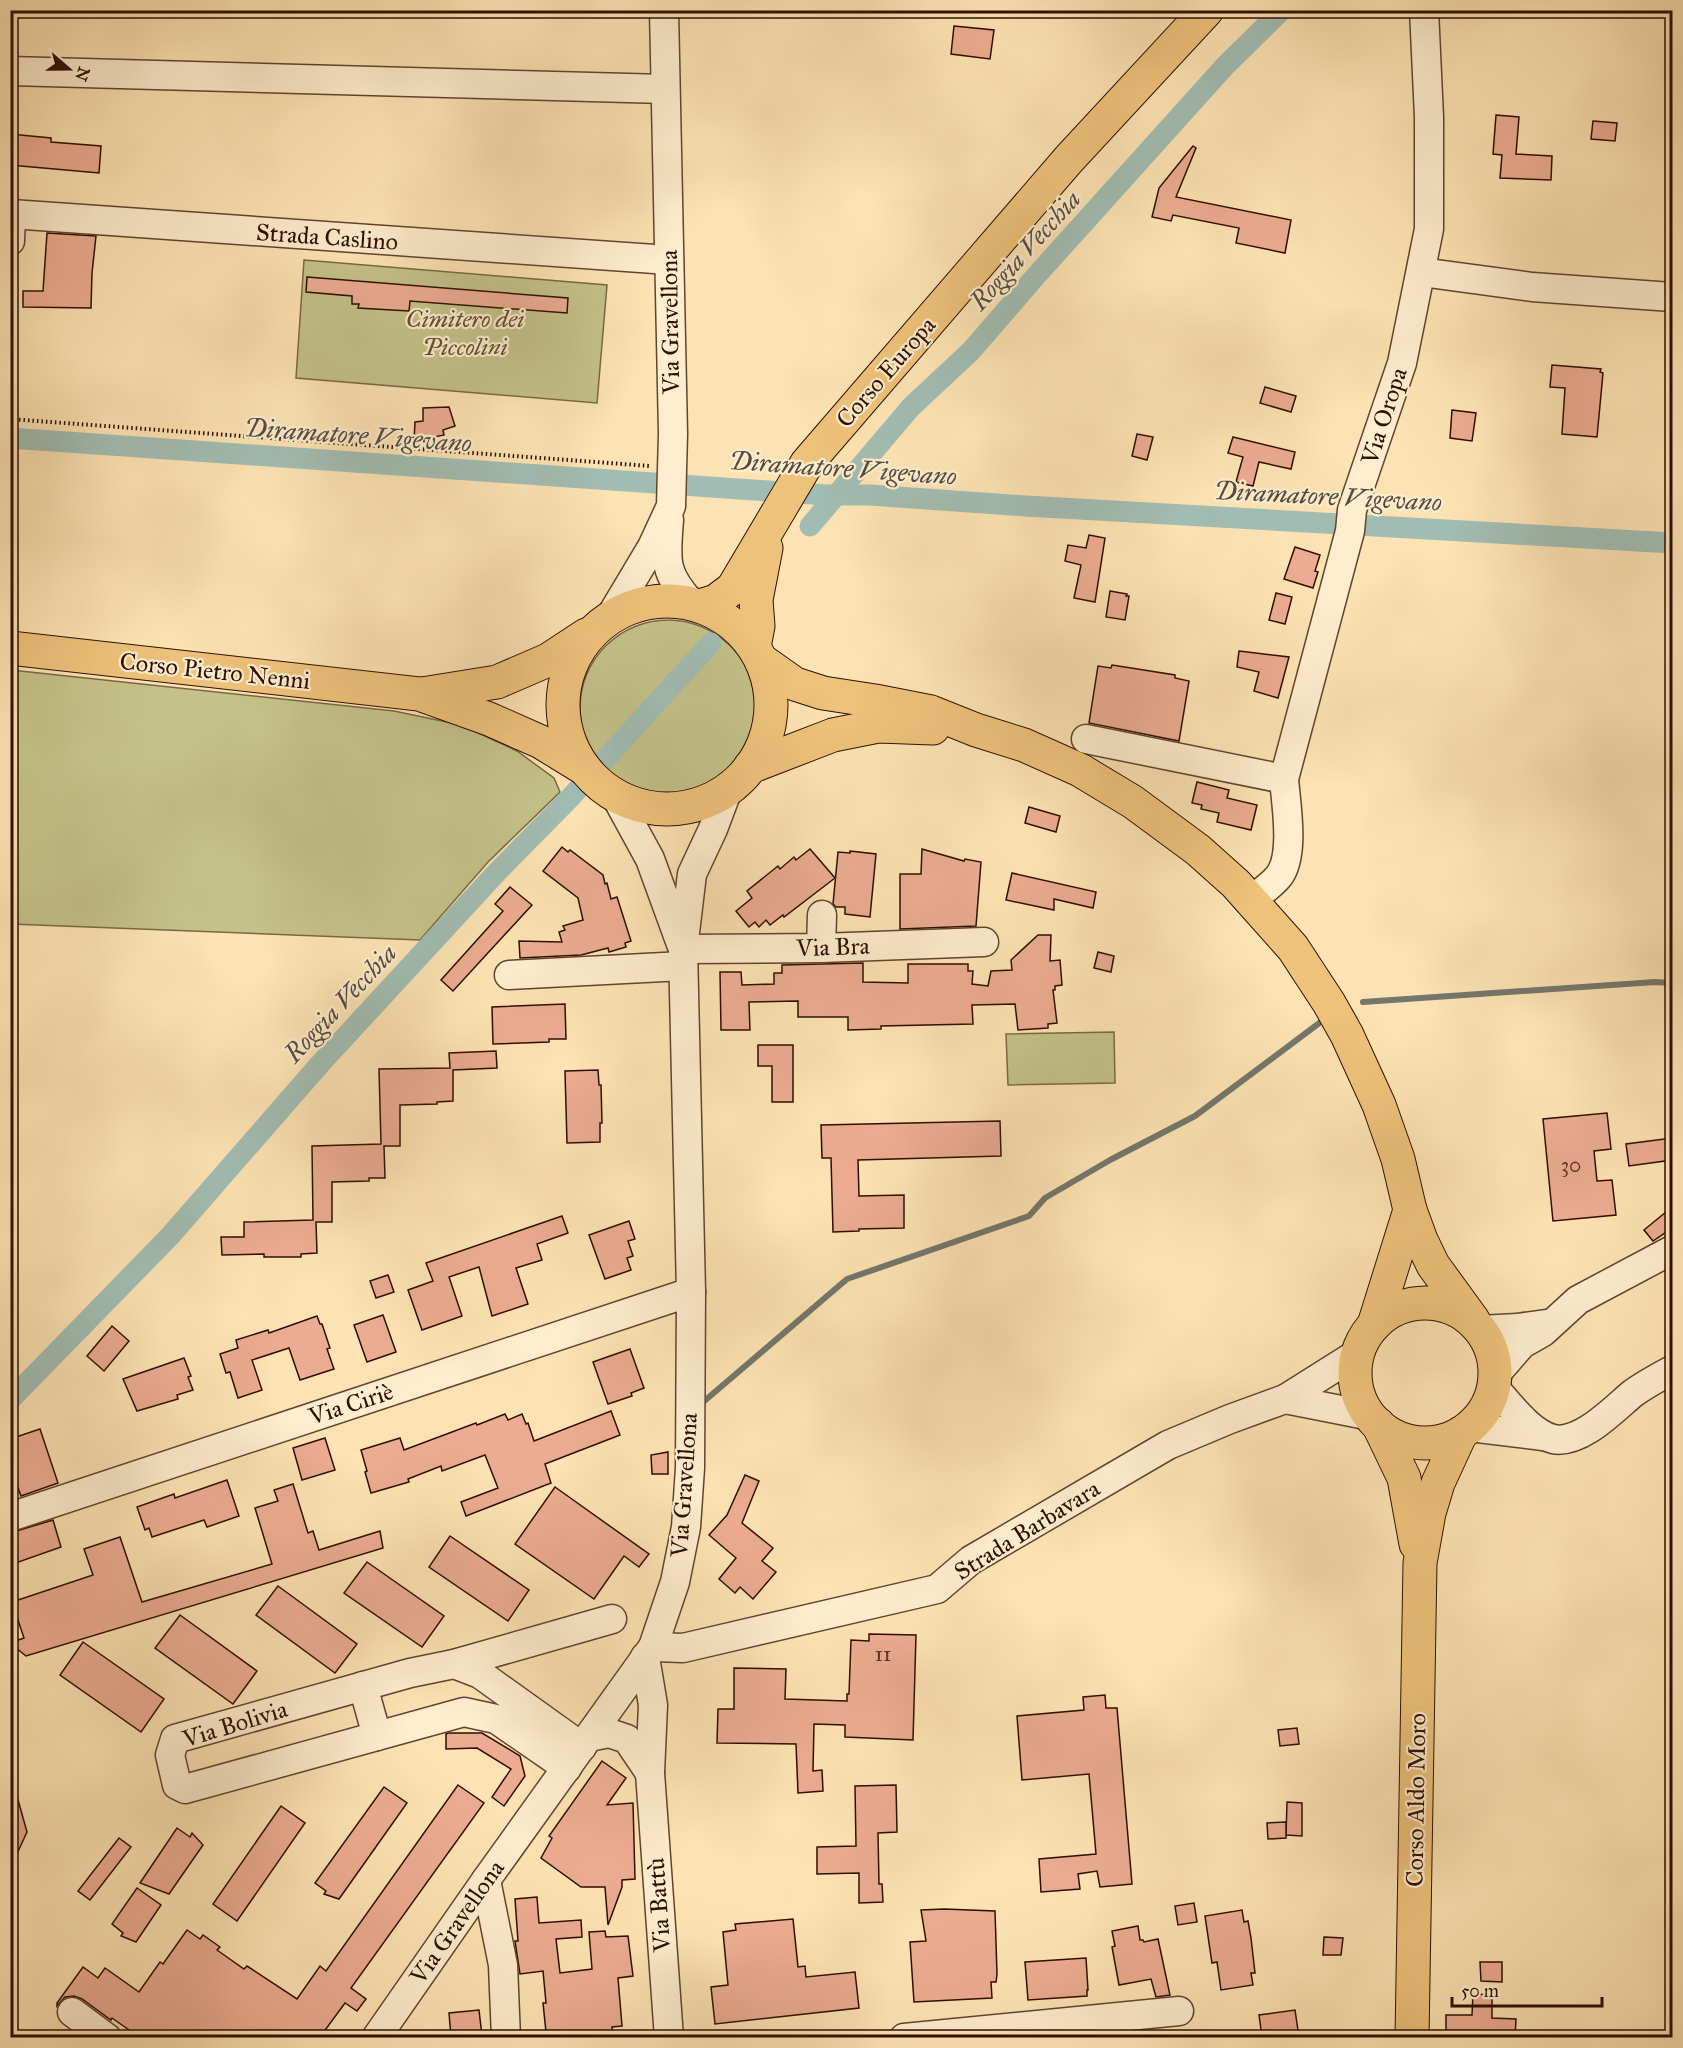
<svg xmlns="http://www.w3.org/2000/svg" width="1683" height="2048" font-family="'IM FELL Great Primer',serif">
<rect width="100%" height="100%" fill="#fde3b3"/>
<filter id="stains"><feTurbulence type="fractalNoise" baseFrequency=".00333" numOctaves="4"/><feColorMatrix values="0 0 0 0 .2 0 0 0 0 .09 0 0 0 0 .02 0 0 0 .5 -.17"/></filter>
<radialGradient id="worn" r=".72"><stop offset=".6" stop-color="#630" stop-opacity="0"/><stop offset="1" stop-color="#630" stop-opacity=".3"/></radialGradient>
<!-- green -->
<g fill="#c4c289" stroke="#796846" stroke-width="1.5">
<polygon points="304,260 607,285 597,403 296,378"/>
<circle cx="668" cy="708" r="88"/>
<polygon points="11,670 394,711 461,725 517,751 554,778 560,792 488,862 420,940 11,924"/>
<polygon points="1114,1032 1115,1083 1008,1085 1006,1034"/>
</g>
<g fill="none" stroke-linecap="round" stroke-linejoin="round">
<!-- stream -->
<g stroke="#73776c" stroke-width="6">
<polyline points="1363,1002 1655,982 1672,983"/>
<polyline points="702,1403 847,1279 1029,1216 1045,1198 1110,1160 1195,1116 1322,1021"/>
</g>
<!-- canal -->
<g stroke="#a1bdb3" stroke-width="21">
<polyline points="10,438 825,495 870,495 1026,506 1672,543"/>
<polyline points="810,526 911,407 971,351 1035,277 1225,66 1282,10"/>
<polyline points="10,1400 170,1236 320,1064 499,870 569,799 711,643"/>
</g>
</g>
<!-- building -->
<g fill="#ecac91" stroke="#2e0e02" stroke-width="1.5">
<polygon points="954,26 994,30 990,59 951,54"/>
<polygon points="1496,115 1519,117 1516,154 1552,156 1551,180 1500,178 1502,155 1493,154"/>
<polygon points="1593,121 1617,123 1615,141 1591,139"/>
<polygon points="10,134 51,138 51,142 101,146 99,173 10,165"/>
<polygon points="1193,146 1196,148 1176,197 1291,220 1285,253 1236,243 1239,228 1173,215 1171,221 1152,217 1159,188"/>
<polygon points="47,233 96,236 92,273 91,308 23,307 23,291 43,291"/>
<polygon points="307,277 568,298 567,313 410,301 409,311 358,308 359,304 352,304 352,296 306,292"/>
<polygon points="1552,365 1601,369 1600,372 1603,373 1597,437 1562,434 1565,388 1550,387"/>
<polygon points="1265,387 1296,396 1291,412 1260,403"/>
<polygon points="449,407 455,426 443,430 444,435 414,441 415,422 423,421 423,408"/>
<polygon points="1452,410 1476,413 1472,441 1450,438"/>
<polygon points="1137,434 1153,437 1147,460 1132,456"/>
<polygon points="1233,437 1295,452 1291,469 1259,462 1253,486 1236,482 1243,457 1228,453"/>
<polygon points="1089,535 1105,538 1095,602 1074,598 1081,565 1065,561 1068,545 1086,548"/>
<polygon points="1295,547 1320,555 1315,571 1318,572 1313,588 1284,579"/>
<polygon points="1110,591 1127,594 1126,596 1129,596 1125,620 1106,617"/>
<polygon points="1276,593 1292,597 1285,624 1269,620"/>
<polygon points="1239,651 1289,657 1278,698 1254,691 1259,672 1237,667"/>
<polygon points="1112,665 1175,675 1175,678 1189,681 1179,741 1089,723 1098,666 1111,668"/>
<polygon points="1197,782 1229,790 1227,798 1257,805 1251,830 1217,822 1219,813 1201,809 1202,805 1192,803"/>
<polygon points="1029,807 1060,816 1056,832 1025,823"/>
<polygon points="562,847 568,852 570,850 603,875 605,884 607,883 611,899 617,897 631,941 625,943 626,947 609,952 608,948 581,955 520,958 519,941 562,942 559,932 565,930 563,926 583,920 578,898 543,871"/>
<polygon points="810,849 835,878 784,917 783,915 770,925 766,920 759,927 755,922 749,927 736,911 752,898 747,891 778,866 780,869 794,857 796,860"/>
<polygon points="922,849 964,861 965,859 981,862 976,926 900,929 900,874 921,874"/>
<polygon points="850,851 876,854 870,917 845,914 845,907 836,907 833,904 838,852 850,853"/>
<polygon points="1012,873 1096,892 1093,908 1054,899 1054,910 1006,900"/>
<polygon points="510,887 532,905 453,991 441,980 503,911 495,904"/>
<polygon points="1038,935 1051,935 1050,961 1060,960 1062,985 1055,986 1055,990 1053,990 1057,1023 1048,1024 1048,1028 1018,1030 1015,1004 972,1005 973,1024 881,1026 881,1029 848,1030 848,1017 798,1017 798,1001 749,1002 750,1030 721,1030 720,972 741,972 742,985 774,984 774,973 782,973 782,965 863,963 863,982 908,983 908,964 968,964 968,971 973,971 972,984 988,986 991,971 1012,970 1011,960"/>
<polygon points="1098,952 1114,956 1111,972 1094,968"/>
<polygon points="565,1004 566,1039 549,1039 549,1042 493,1044 492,1007"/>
<polygon points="758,1045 793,1045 793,1102 772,1102 772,1066 758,1066"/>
<polygon points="496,1051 497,1068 453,1070 453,1101 437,1102 437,1104 400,1105 400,1146 384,1146 385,1178 369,1178 369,1181 332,1182 332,1222 316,1222 317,1253 301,1254 301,1257 264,1257 264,1254 222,1255 221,1237 244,1237 244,1222 313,1220 312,1146 381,1144 379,1069 450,1068 449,1053"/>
<polygon points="598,1070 599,1085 601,1085 602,1123 600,1123 600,1142 567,1143 565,1071"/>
<polygon points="1607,1113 1611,1149 1594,1151 1597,1181 1612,1180 1616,1215 1553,1221 1543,1119"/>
<polygon points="1000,1121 1001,1156 858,1160 859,1196 904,1195 904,1228 859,1229 859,1231 833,1232 831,1158 822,1158 821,1125"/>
<polygon points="1672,1138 1672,1160 1629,1166 1626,1144"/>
<polygon points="1672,1207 1672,1228 1653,1241 1644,1230"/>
<polygon points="562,1216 568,1233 537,1244 542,1260 516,1268 528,1304 492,1316 479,1267 449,1277 462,1316 422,1330 408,1290 433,1281 426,1263"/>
<polygon points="629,1221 635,1239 628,1241 633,1256 627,1258 631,1270 605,1279 589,1235"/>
<polygon points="388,1275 394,1292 376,1298 370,1281"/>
<polygon points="383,1315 396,1352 367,1362 354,1325"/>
<polygon points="317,1316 320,1324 322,1324 330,1348 327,1349 334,1369 300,1380 289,1348 252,1360 262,1390 238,1398 230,1372 226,1373 220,1354 238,1348 236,1340 268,1330 269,1333"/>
<polygon points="112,1326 129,1341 104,1371 87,1356"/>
<polygon points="630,1349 644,1388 631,1393 632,1396 608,1404 593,1362"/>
<polygon points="184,1358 191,1376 188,1377 193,1390 177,1395 178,1399 137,1411 123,1379"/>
<polygon points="611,1411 620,1435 545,1464 551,1483 466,1516 461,1502 498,1488 485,1455 442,1471 441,1466 408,1479 409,1482 371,1493 365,1472 367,1471 361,1450 400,1438 404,1450 476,1423 477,1425 505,1414 508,1420 522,1414 526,1424 528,1423 534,1441"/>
<polygon points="40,1429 58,1483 21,1496 10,1466 10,1439"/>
<polygon points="325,1438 335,1470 302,1480 293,1448"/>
<polygon points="668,1452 668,1474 652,1474 651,1455"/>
<polygon points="745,1475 759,1481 742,1523 773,1548 762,1561 776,1572 753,1599 740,1587 735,1593 719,1579 736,1558 709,1535 727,1515"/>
<polygon points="227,1480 239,1516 207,1527 204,1520 152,1537 149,1528 145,1530 137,1507 174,1494 175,1498"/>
<polygon points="293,1484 308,1533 313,1531 319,1550 380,1531 383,1548 26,1656 10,1643 24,1638 12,1602 93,1575 84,1549 120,1537 142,1602 272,1564 255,1508 278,1501 274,1490"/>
<polygon points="555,1487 649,1554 639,1567 624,1556 594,1599 515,1544"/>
<polygon points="53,1520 61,1547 10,1565 10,1533"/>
<polygon points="450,1536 529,1590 508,1621 429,1567"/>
<polygon points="367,1562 444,1616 422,1647 344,1593"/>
<polygon points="278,1586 357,1644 335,1673 256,1615"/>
<polygon points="180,1615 257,1671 233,1704 155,1648"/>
<polygon points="869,1634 916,1635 913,1740 845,1737 845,1725 814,1724 813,1771 822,1770 823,1791 798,1793 796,1744 717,1743 718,1709 734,1709 734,1668 786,1669 785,1699 847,1701 847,1694 849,1694 851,1640 869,1641"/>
<polygon points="83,1642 164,1699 141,1732 60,1675"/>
<polygon points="1105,1695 1106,1708 1117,1708 1132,1884 1100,1887 1097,1871 1078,1874 1080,1889 1041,1892 1039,1859 1096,1854 1089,1774 1022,1780 1017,1716 1084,1710 1083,1697"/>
<polygon points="1297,1728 1299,1744 1280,1746 1278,1730"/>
<polygon points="448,1733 482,1733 520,1756 525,1776 504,1806 492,1797 511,1769 477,1748 446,1749 446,1734"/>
<polygon points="602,1761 626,1778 607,1805 633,1803 635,1879 622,1880 622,1887 608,1925 605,1887 581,1887 541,1858 552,1838 549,1836"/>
<polygon points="458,1785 484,1803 351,1988 366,1999 357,2011 345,2003 320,2037 139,2037 112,2018 111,2020 82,1999 74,1996 65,1997 57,2006 57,2003 83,1967 98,1978 105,1968 139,1992 160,1962 163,1964 187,1930 200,1939 203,1935 220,1947 217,1950 244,1969 247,1966 297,1999 320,1966 326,1971"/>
<polygon points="896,1785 897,1832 878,1833 879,1884 882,1884 883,1902 859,1903 859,1873 817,1874 817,1847 856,1846 855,1786"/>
<polygon points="384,1787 407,1803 339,1899 324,1894 326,1891 315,1883"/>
<polygon points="15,1789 27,1832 10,1869 10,1790"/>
<polygon points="1287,1802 1302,1803 1302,1836 1286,1835"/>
<polygon points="281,1806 305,1823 237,1921 213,1904"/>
<polygon points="1286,1822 1286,1838 1268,1839 1267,1823"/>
<polygon points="177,1828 190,1837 192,1833 203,1845 169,1894 140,1883"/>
<polygon points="119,1838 131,1847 90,1900 78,1891"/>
<polygon points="137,1888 161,1905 136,1942 121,1936 123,1933 112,1924"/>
<polygon points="537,1897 539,1923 581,1920 582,1937 556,1939 560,1973 592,1969 589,1932 605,1931 606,1937 628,1936 633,1976 618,1978 622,2026 612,2027 613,2037 592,2037 592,2031 550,2036 550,2032 546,2032 543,2003 546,2003 543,1971 520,1974 515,1941 518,1941 515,1899"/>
<polygon points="1194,1903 1197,1922 1178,1925 1175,1906"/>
<polygon points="944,1909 995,1911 997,1974 996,1982 991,1982 992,1998 914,2002 910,1942 926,1941 921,1910"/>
<polygon points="1242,1910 1244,1922 1248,1921 1251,1938 1255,1973 1251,1973 1253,1985 1221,1990 1217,1962 1212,1963 1205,1916"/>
<polygon points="793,1919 798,1967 805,1966 806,1977 855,1972 859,2008 715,2024 711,1987 728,1985 723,1932 736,1930 735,1924"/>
<polygon points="1138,1926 1140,1940 1143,1940 1144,1942 1158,1939 1170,1995 1156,1997 1151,1979 1119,1985 1112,1947 1115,1946 1112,1931"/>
<polygon points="1324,1937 1343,1938 1341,1955 1323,1955"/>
<polygon points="1086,1958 1088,1990 1087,1990 1087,1996 1028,2000 1025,1962"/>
<polygon points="1480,1962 1502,1962 1502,1982 1481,1981"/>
<polygon points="1473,1994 1492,1995 1492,2018 1516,2019 1515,2037 1446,2037 1446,2015 1472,2015"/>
<polygon points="479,2010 482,2036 451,2037 449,2013"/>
<polygon points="1295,2010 1299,2037 1262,2037 1259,2015"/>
</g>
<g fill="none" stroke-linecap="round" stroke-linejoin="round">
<!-- minor casing -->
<g stroke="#62432e" stroke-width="31">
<g id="minor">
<polyline points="10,71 665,89"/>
<polyline points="10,241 11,214 669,260"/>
<polyline points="1421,272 1532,287 1672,297"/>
<path d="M 669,520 C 666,560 663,572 691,603"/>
<polyline points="609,619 652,547 671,506 673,434 664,10"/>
<polyline points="1086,739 1284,779"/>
<polyline points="615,795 650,859 681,944"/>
<path d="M 1251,900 C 1260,893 1272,885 1279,876 C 1295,855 1286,804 1284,779 L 1350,531 L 1352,510 L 1402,363 L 1429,229 L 1429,117 L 1424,10"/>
<polyline points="821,948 822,915"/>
<polyline points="683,949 821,948 984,942"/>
<polyline points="509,975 683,966"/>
<polyline points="1481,1330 1517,1328 1546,1324"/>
<polyline points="1495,1375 1522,1344 1543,1332 1578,1300 1672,1250"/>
<path d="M 1494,1387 C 1509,1404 1530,1433 1553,1439 C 1580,1445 1614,1409 1632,1394 C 1644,1385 1659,1377 1672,1370"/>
<polyline points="1285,1399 1371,1416"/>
<polyline points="1470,1427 1543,1436"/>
<polyline points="10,1517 691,1292"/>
<polyline points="653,1647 683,1648 937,1589 971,1560 1168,1445 1230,1419 1285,1399 1358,1353"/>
<polyline points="645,1657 653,1705 650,1773 669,2038"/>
<polyline points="454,1664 612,1619"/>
<polyline points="363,1686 377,1736"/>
<polyline points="589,1737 609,1733 627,1739 650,1773"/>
<polyline points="567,1768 496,1719 464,1712 185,1789 177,1785 170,1755 175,1739 410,1673 454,1664 480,1674 582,1747"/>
<polyline points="486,1880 503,1965 506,2038"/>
<polyline points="72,2012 107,2038"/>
<polyline points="376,2038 486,1880 653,1647 675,1582 686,1527 690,1468 691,1292 683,949 692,874 713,829 728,789"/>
<polyline points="904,2038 1179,2011"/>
</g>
</g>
<!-- major casing -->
<g stroke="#2e0e02" stroke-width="35">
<g id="major">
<circle cx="667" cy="705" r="104"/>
<polyline points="700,606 716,601 733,588 807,463 1069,159 1207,10"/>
<polyline points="754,647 758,626 756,600 766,548"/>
<polyline points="10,648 419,694 489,719 541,742 585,769"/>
<polyline points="761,660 795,684 823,693 875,701 931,712 976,730 1024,745 1080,770 1133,802 1198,850 1236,884 1293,948 1329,1003 1347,1035 1379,1105 1398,1159 1410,1210 1421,1240 1433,1265 1473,1320"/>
<polyline points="422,694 497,682 548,660 586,635"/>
<polyline points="750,767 833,735 878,726 933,728"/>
<circle cx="1425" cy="1373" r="70"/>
<polyline points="1374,1325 1410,1210"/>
<polyline points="1378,1424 1404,1478 1416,1544"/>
<polyline points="1412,2038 1420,1563 1429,1513 1438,1483 1461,1433"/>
</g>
</g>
<!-- path -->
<polyline stroke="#2e0e02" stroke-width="4" stroke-dasharray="1.5 3" stroke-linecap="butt" points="10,419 650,466"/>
<!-- minor -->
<use href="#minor" stroke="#feedce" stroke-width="28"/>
<!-- major -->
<use href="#major" stroke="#eec27a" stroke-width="33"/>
</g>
<g text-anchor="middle" stroke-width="4.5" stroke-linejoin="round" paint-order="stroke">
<!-- number labels -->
<g font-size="21" fill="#5e3626">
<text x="1571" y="1172">30</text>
<text x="883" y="1661">11</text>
</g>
<!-- street labels -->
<g font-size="24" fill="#2e0e02" stroke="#feedce">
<text transform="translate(327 237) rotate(4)" y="8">Strada Caslino</text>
<text transform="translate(670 322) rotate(-91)" y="8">Via Gravellona</text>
<text transform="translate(886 372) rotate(-49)" y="8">Corso Europa</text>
<text transform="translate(1384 416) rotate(-72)" y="8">Via Oropa</text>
<text transform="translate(215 671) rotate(6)" y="8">Corso Pietro Nenni</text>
<text transform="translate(833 947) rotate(-2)" y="8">Via Bra</text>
<text transform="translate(351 1404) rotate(-18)" y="8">Via Ciriè</text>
<text transform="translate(684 1485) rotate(-86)" y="8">Via Gravellona</text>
<text transform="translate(1027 1530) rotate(-32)" y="8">Strada Barbavara</text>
<text transform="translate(235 1724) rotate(-17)" y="8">Via Bolivia</text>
<text transform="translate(1416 1800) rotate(-89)" y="8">Corso Aldo Moro</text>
<text transform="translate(659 1905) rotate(-94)" y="8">Via Battù</text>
<text transform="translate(457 1922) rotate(-55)" y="8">Via Gravellona</text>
</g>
<!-- park labels -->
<g font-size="24" font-style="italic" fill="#624d31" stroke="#feedce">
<text x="465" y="327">Cimitero dei<tspan x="465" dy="28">Piccolini</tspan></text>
</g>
<!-- water labels -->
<g font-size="26" font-style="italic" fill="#564b40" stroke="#feedce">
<text transform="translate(1025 250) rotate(-48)" y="9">Roggia Vecchia</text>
<text transform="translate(358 435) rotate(4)" y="9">Diramatore Vigevano</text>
<text transform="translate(843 468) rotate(4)" y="9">Diramatore Vigevano</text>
<text transform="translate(1328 496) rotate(3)" y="9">Diramatore Vigevano</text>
<text transform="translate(340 1003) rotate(-47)" y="9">Roggia Vecchia</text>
</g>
</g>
<!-- margin -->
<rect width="1683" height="2048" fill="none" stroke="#fde3b3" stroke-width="36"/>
<rect x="12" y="12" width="1659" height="2024" fill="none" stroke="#2e0e02" stroke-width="3"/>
<rect x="18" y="18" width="1647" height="2012" fill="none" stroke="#2e0e02" stroke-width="1.5"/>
<!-- north arrow -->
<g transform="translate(69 69) rotate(110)" stroke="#feedce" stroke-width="4.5" paint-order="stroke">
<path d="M0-4.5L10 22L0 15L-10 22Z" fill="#2e0e02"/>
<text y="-9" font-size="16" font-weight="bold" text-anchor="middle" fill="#2e0e02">N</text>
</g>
<!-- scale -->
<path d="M1452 1997v9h150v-9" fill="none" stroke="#2e0e02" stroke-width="3"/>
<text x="1461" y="1997" font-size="18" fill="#2e0e02" stroke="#feedce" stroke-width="4.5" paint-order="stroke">50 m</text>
<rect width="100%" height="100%" filter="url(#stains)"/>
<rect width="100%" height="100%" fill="url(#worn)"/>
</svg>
